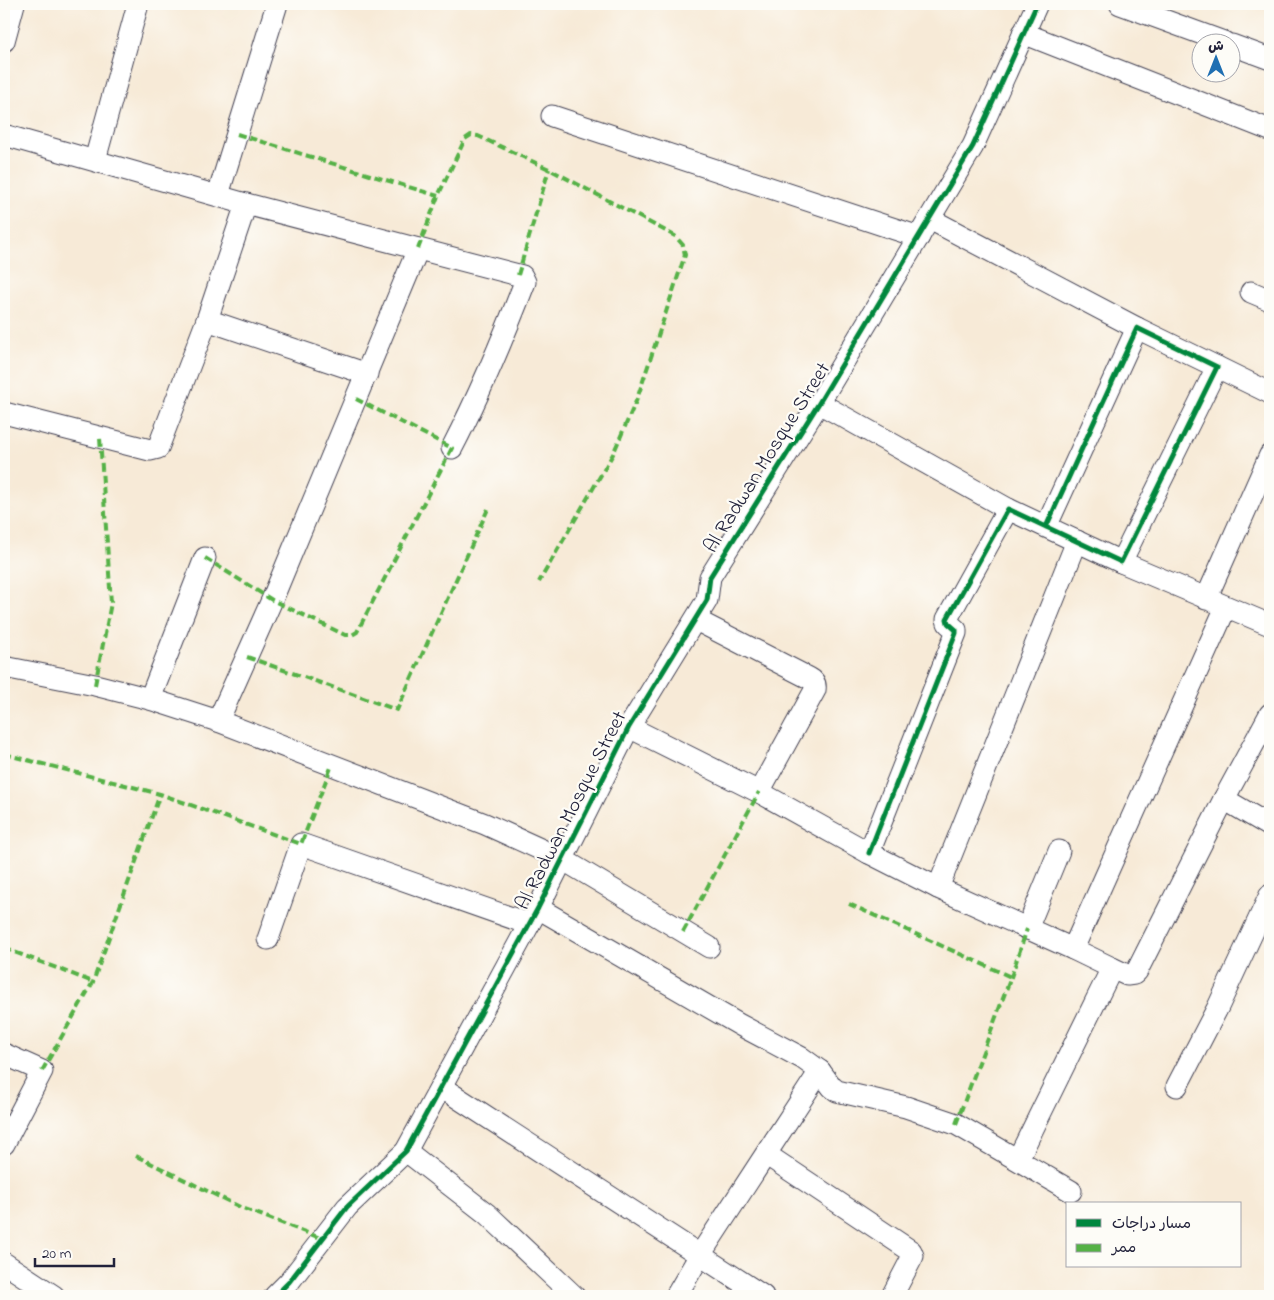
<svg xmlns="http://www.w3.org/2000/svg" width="1274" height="1300" font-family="'Indie Flower','Playpen Sans Arabic',sans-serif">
<rect width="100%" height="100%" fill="#fdfcf7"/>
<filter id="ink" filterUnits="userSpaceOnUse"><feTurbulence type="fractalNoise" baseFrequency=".02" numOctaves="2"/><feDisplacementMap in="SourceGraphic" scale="10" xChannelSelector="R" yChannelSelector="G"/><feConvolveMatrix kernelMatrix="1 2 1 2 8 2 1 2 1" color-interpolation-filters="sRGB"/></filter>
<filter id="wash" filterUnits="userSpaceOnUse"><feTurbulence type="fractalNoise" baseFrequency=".0096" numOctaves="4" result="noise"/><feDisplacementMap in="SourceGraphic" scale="20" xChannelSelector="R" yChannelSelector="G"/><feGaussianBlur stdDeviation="1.12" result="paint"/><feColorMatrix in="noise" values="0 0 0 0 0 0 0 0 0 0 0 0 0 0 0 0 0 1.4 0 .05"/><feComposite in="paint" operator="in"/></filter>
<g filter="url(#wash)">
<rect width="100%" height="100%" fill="#f7ead7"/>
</g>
<g filter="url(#ink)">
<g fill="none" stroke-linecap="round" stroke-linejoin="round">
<!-- minor casing -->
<g stroke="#424052" stroke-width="23">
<g id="minor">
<polyline points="1120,4 1224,42"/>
<polyline points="1023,33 1270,130"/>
<polyline points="4,41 14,4"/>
<polyline points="1232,45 1270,59"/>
<polyline points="552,116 919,237"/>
<path d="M 4,135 L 246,204 L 522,276 L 525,282 C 503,339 480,394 452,448"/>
<polyline points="95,160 138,4"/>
<polyline points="218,195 277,4"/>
<polyline points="930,219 1137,328"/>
<polyline points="1251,292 1270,300"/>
<polyline points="207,320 367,374"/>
<polyline points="1217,367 1270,393"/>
<polyline points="819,403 1008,509"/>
<polyline points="4,413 150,450 158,448 207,320 246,204"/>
<polyline points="1121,562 1270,625"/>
<polyline points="1206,599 1270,455"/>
<path d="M 696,620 L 809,678 C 815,681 816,684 815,690 L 759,792"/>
<polyline points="4,667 95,685 150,699 218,721 485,824 562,859 709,947"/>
<polyline points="150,699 205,558"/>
<polyline points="218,721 272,600 418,249"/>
<polyline points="629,727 759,792 869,853 938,888 1077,541"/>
<polyline points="1224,799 1270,826"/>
<polyline points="869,853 956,633 956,630 948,623 947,619 1008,509 1121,562 1217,367 1137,328 1046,527"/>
<polyline points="938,888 1073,949 1226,607"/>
<polyline points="538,908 740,1025 802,1058 820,1071 832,1087 837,1091 906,1107 956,1124 1071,1191"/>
<polyline points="1027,929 1059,851"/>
<polyline points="268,939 301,844 529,924"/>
<polyline points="1073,949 1112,968"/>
<polyline points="4,1054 42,1071 4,1144"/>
<polyline points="1177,1086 1218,1007 1270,895"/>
<polyline points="441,1087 763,1296"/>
<polyline points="406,1151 487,1214 574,1296"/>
<polyline points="767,1155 911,1251 913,1256 892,1296"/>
<polyline points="1018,1159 1112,968 1127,975 1134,974 1137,971 1224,799 1270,714"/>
<polyline points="4,1263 54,1296"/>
<polyline points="275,1296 289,1282 347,1207 406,1151 538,908 629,727 707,600 710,577 819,403 973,146 1037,4"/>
<polyline points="676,1296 700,1255 820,1071"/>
</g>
</g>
<!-- minor -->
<use href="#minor" stroke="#fff" stroke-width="21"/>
<!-- quiet -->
<g stroke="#55b146" stroke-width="4" stroke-dasharray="8 4" stroke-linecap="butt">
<polyline points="237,134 438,196"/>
<polyline points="418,249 438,196 465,139 471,135 478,136 549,169 675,236 683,245 685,255 637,399 613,454 539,582"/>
<polyline points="518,275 549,169"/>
<polyline points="205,558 272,600 345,635 352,635 357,632 452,448 356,399"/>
<polyline points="247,657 397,710 488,509"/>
<polyline points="95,685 111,603 100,438"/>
<polyline points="4,754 160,794 301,844 332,765"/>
<polyline points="849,904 1011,977"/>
<polyline points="683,932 759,792"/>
<polyline points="4,948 93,982"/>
<polyline points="42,1071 93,982 160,794"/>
<polyline points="956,1124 1011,977 1027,929"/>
<polyline points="136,1156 240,1207 323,1239"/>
</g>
<!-- cycleway casing -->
<g stroke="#fdfcf7" stroke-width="8">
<g id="cycleway">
<polyline points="869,853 956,633 956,630 948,623 947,619 1008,509 1121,562 1217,367 1137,328 1046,527"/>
<polyline points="275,1296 289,1282 347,1207 406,1151 538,908 629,727 707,600 710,577 819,403 973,146 1037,4"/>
</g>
</g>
<!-- cycleway -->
<use href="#cycleway" stroke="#00873e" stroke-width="5"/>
</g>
</g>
<g text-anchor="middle" stroke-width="4.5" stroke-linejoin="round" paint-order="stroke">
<!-- street labels -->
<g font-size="21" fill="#22223b" stroke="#fdfcf7">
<text transform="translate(766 457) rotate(-58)" y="7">Al Radwan Mosque Street</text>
<text transform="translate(570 810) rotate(-63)" y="7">Al Radwan Mosque Street</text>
</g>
</g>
<!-- margin -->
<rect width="1274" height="1300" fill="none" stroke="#fdfcf7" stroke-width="20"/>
<!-- legend -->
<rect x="1066" y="1202" width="175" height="65" fill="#fdfcf7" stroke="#a5a5ac"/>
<rect x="1076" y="1219" width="25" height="8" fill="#00873e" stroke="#a5a5ac"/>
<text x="1112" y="1228" font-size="15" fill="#22223b">مسار دراجات</text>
<rect x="1076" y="1244" width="25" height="8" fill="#55b146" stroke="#a5a5ac"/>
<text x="1112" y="1252" font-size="15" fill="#22223b">ممر</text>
<!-- north arrow -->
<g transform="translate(1216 58)"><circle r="24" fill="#fdfcf7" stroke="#a5a5ac"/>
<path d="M0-4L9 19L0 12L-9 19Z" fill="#1f6fb2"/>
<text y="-8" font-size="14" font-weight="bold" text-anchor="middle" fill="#22223b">ش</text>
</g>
<!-- scale -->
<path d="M35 1258v8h79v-8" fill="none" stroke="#22223b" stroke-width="2.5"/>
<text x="42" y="1258" font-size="15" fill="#22223b" stroke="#fdfcf7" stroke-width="4" paint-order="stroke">20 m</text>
</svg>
